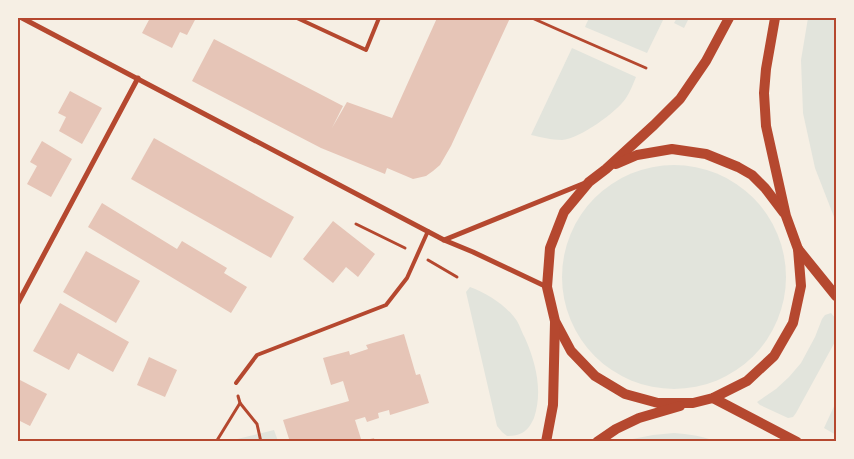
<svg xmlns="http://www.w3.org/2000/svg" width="854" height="459" font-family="'Source Serif 4',serif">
<rect width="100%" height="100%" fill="#f6efe4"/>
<!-- green -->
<g fill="#e2e4dc">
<polygon points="589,18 664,18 647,53 585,27"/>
<polygon points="677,18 689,18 684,28 674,23"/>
<polygon points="808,18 836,18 836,222 815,168 803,113 801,60"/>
<path d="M 572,48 L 636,77 C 633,84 630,92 626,98 C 617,112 579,139 562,140 C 551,140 541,137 531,135 Z"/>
<circle cx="674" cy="277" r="112"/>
<path d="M 470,287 C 487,293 507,306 517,321 C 520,326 522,333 525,338 C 536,363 543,391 534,418 C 531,424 529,429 522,433 C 518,435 513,436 507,436 L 502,432 L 497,426 L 466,292 Z"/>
<polygon points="831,313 836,319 836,340 796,413 793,417 788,418 760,405 757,402 776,389 789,377 801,363 815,337 822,319 825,315"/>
<polygon points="836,402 836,435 824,428"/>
<polygon points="274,430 278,441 232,442 233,440"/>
<path d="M 674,433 C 689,434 701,436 715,441 L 622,441 L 653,435 Z"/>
</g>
<!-- building -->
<g fill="#e6c5b7">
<polygon points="150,18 196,18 187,35 180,32 172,48 142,33"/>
<polygon points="437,18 510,18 451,146 440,165 433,171 426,176 413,179 387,168 385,174 321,148 192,81 214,39 343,106 332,128 347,102 392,118"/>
<polygon points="70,91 102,108 82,144 59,131 66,117 58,113"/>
<polygon points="154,138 294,217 271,258 131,179"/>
<polygon points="42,141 72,159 51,197 27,184 37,166 30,162"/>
<polygon points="102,203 177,249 182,241 227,268 224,273 247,287 231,313 88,227"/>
<polygon points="333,221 375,254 358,277 346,267 333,283 303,259"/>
<polygon points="86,251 140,281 116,323 63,292"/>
<polygon points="60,303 129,342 113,372 78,353 69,370 33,351"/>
<polygon points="404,334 416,375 420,374 429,403 390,415 389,410 378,413 379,418 367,422 365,417 355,420 362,442 290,442 283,420 349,401 343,381 331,385 323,358 349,351 350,355 368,349 366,345"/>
<polygon points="149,357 177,370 165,397 137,385"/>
<polygon points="20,380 47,394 30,426 18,420 18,384"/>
<polygon points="374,438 375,442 362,442 362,441"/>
</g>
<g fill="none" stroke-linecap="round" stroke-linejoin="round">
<!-- path -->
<g stroke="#b5482f" stroke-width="3">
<polyline points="532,18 559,30 646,68"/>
<polyline points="356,224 405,248"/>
<polyline points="428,260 457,277"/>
<polyline points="240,403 257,424 261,442"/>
<polyline points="216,442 240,403 238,396"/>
</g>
<!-- service -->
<g stroke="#b5482f" stroke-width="4">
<polyline points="297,18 366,50 379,18"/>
<polyline points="236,383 257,355 386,305 407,278 428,231"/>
</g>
<!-- minor -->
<g stroke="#b5482f" stroke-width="5">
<polyline points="22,18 444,240 473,252 547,287"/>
<polyline points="444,240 585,183"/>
<polyline points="18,303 138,78"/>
</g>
<!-- secondary -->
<g stroke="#b5482f" stroke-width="10">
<polyline points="729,18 706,61 680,99 654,125 606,169 589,182 564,212 550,248 547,287 555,321 571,351 595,376 625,394 658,403 693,403 713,398 747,381 774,356 793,323 801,286 798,249 786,216 766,126 764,93 766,69 775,18"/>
<polyline points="616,164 637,155 672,149 706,154 738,167 752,175 765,188 784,213"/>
<polyline points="798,249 836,296"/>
<polyline points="713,398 797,442"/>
<polyline points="546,442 553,405 555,322"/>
<polyline points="597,442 616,429 639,418 680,406"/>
</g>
</g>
<!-- border -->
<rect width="854" height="459" fill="none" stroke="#f6efe4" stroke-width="38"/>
<rect x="19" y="19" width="816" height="421" fill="none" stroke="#b5482f" stroke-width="2"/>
</svg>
